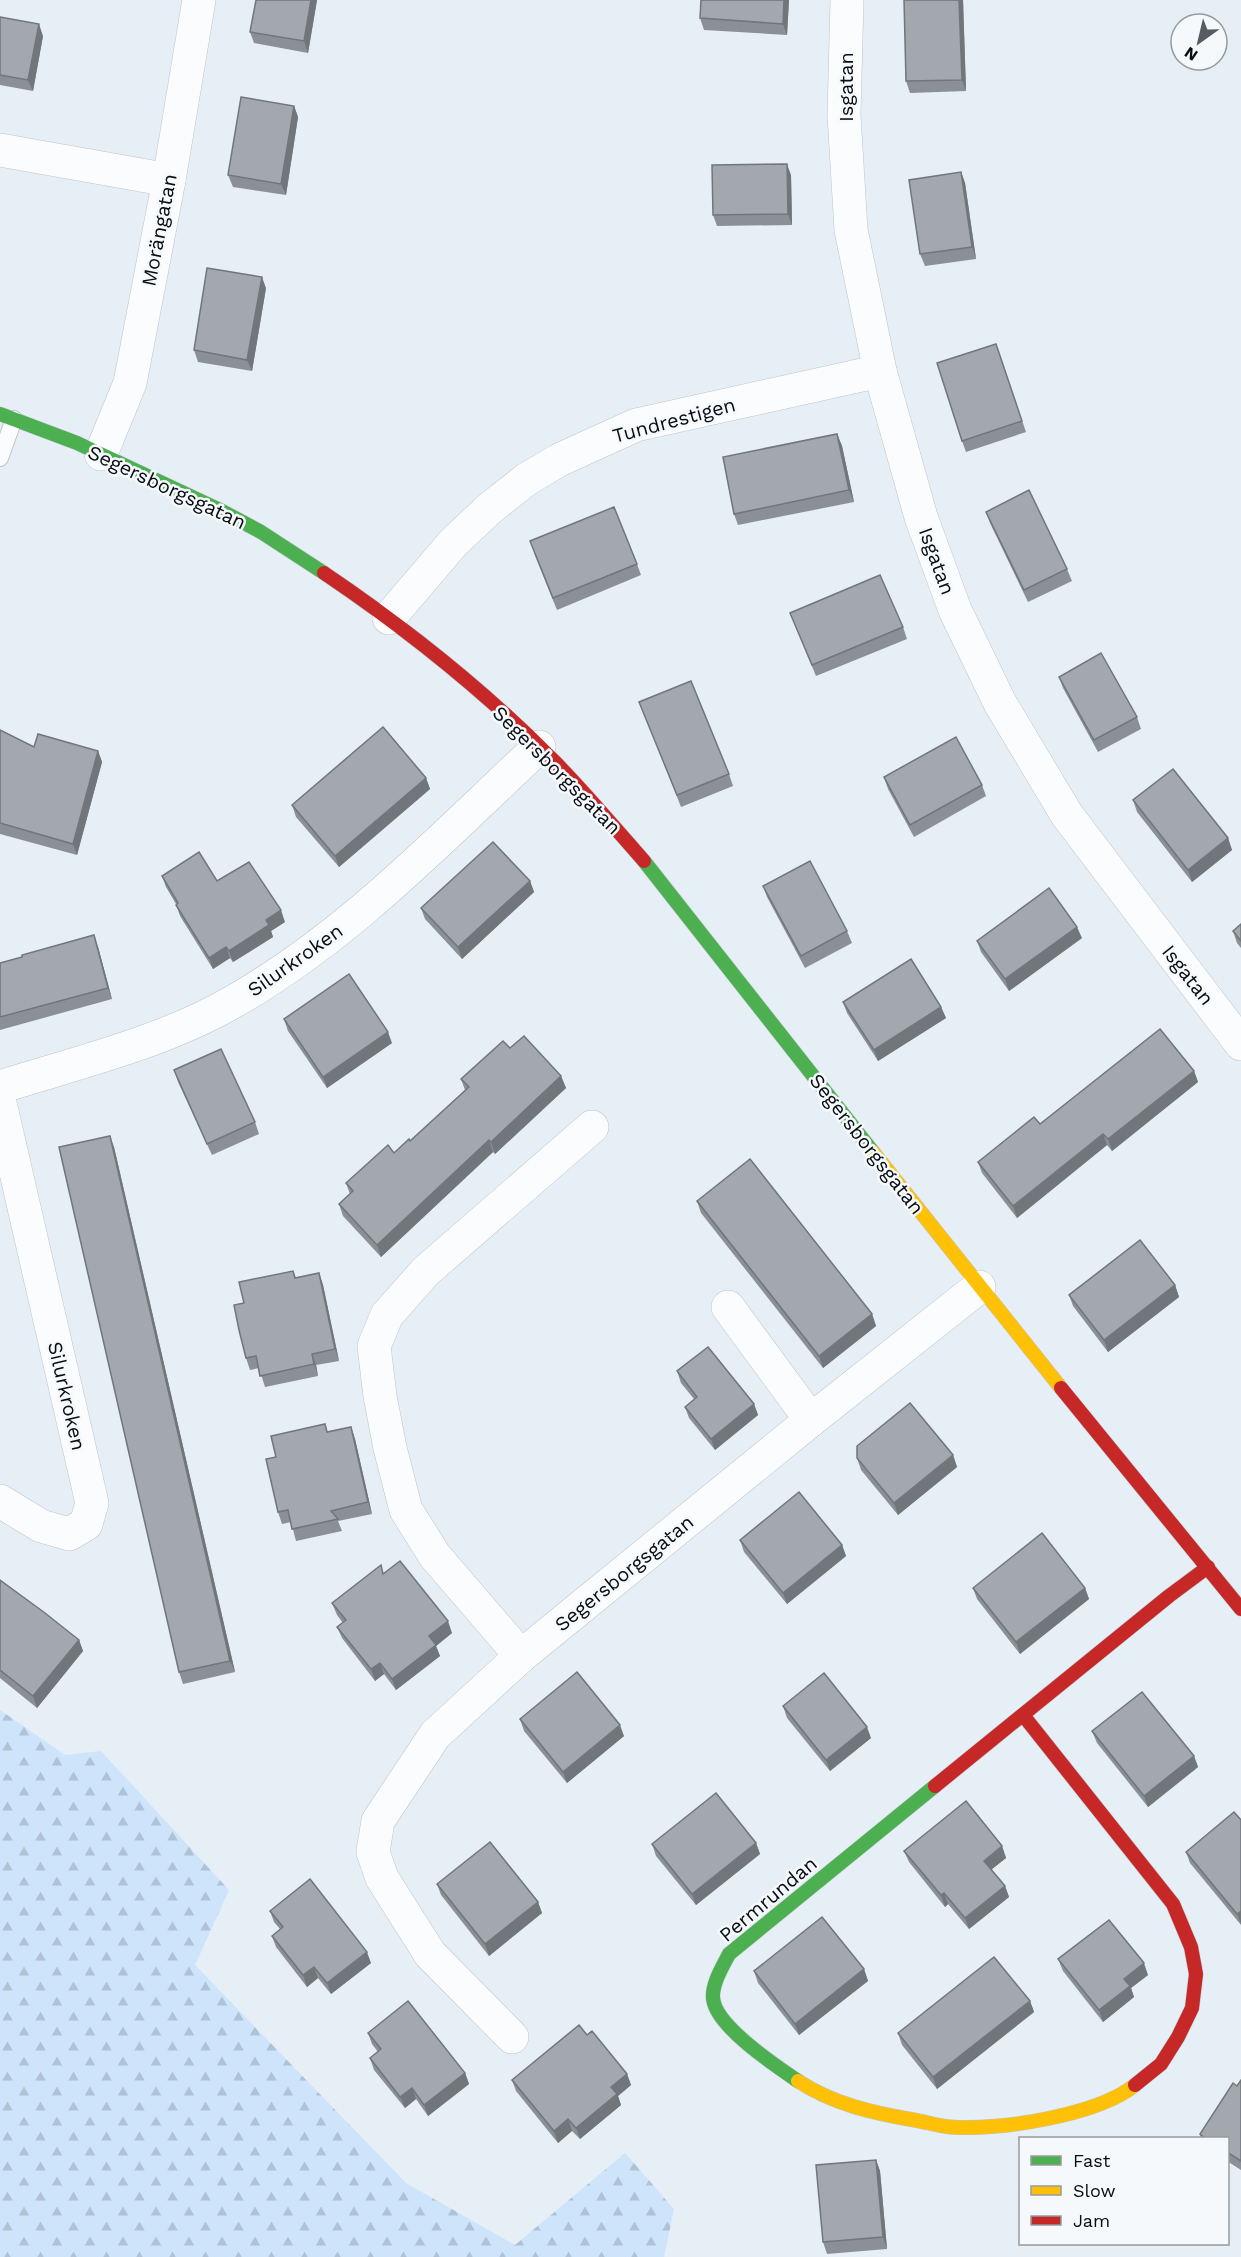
<svg xmlns="http://www.w3.org/2000/svg" width="1241" height="2257" font-family="'Work Sans',sans-serif">
<defs>
<pattern id="forest-firs" width="22" height="20" patternUnits="userSpaceOnUse" patternTransform="scale(1.5)"><rect width="22" height="20" fill="#cee4fa"/><path d="M5 1l3.5 6h-7zM16 11l3.5 6h-7z" fill="#b0c2d5"/></pattern>
</defs>
<rect width="100%" height="100%" fill="#e6eef6"/>
<!-- forest -->
<polygon fill="url(#forest-firs)" points="0,1710 65,1755 101,1751 229,1890 195,1965 406,2183 515,2245 625,2153 674,2209 664,2257 0,2257"/>
<g fill="none" stroke-linecap="round" stroke-linejoin="round">
<!-- lane casing -->
<g stroke="#bec5cb" stroke-width="18">
<polyline id="lane" points="0,458 14,419"/>
</g>
<!-- street casing -->
<g stroke="#bec5cb" stroke-width="34">
<g id="street">
<polyline points="847,0 844,115 851,230 880,371 921,517 955,610 1000,703 1067,815 1241,1044"/>
<polyline points="0,150 169,180"/>
<polyline points="101,454 130,383 169,180 199,0"/>
<polyline points="389,618 453,543 489,509 527,479 559,460 636,425 880,371"/>
<path d="M 0,1087 C 76,1063 161,1043 231,1003 C 348,937 441,838 539,747"/>
<polyline points="0,1103 92,1503 86,1524 69,1534 41,1526 0,1501"/>
<polyline points="728,1307 811,1420"/>
<polyline points="521,1656 435,1556 406,1510 390,1448 380,1396 374,1346 387,1315 426,1271 592,1127"/>
<polyline points="512,2037 430,1954 382,1878 373,1852 378,1821 435,1735 521,1656 811,1420 979,1287"/>
</g>
</g>
<!-- fast casing -->
<g stroke="#bec5cb" stroke-width="15">
<g id="fast">
<polyline points="0,414 77,443 220,510 261,532 324,573"/>
<polyline points="644,861 873,1152"/>
<path d="M 798,2081 C 776,2066 715,2026 713,1998 C 712,1983 723,1966 729,1954 L 935,1786"/>
</g>
</g>
<!-- slow casing -->
<g stroke="#bec5cb" stroke-width="15">
<g id="slow">
<polyline points="873,1152 1061,1388"/>
<path d="M 798,2081 C 833,2104 873,2113 914,2120 C 926,2122 938,2126 950,2127 C 999,2131 1098,2115 1135,2085"/>
</g>
</g>
<!-- jam casing -->
<g stroke="#bec5cb" stroke-width="15">
<g id="jam">
<path d="M 324,573 C 407,629 486,692 556,763 C 587,795 615,828 644,861"/>
<polyline points="1061,1388 1241,1609"/>
<polyline points="1023,1715 1173,1904 1191,1947 1196,1974 1192,2008 1178,2037 1161,2064 1135,2085"/>
<polyline points="935,1786 1169,1596 1208,1567"/>
</g>
</g>
<!-- lane -->
<use href="#lane" stroke="#fbfcfe" stroke-width="16"/>
<!-- street -->
<use href="#street" stroke="#fbfcfe" stroke-width="33"/>
<!-- fast -->
<use href="#fast" stroke="#4caf50" stroke-width="14"/>
<!-- slow -->
<use href="#slow" stroke="#ffc107" stroke-width="14"/>
<!-- jam -->
<use href="#jam" stroke="#c62828" stroke-width="14"/>
</g>
<!-- wall -->
<g fill="#8b9096">
<polygon points="317,0 308,53 254,43 250,32"/>
<polygon points="701,0 789,0 787,35 704,30 700,18"/>
<polygon points="904,0 963,0 966,91 910,93 906,81"/>
<polygon points="0,17 43,36 33,91 0,85"/>
<polygon points="294,106 298,117 286,195 233,187 228,175"/>
<polygon points="961,172 965,183 976,259 925,266 920,254"/>
<polygon points="791,175 792,225 717,226 713,215"/>
<polygon points="266,288 252,371 198,362 194,350"/>
<polygon points="1000,355 1026,432 966,452 962,441"/>
<polygon points="837,434 842,446 854,502 738,525 734,514"/>
<polygon points="986,512 1067,569 1072,581 1028,602 990,523"/>
<polygon points="534,553 637,564 641,575 557,610"/>
<polygon points="790,613 903,627 907,639 816,676"/>
<polygon points="1059,677 1137,717 1141,729 1098,752 1063,688"/>
<polygon points="644,713 729,774 733,786 681,807"/>
<polygon points="0,730 34,747 98,751 102,762 77,855 0,834"/>
<polygon points="884,777 982,785 986,796 914,837 888,789"/>
<polygon points="426,778 430,789 339,867 296,817 292,805"/>
<polygon points="1133,800 1228,838 1232,850 1192,882 1137,812"/>
<polygon points="162,876 217,881 285,922 271,931 273,937 233,962 230,958 213,969 180,916 176,904 166,887"/>
<polygon points="530,881 534,892 462,959 425,919 421,908"/>
<polygon points="763,886 847,931 852,943 805,968 767,897"/>
<polygon points="1241,924 1241,948 1237,943 1233,931"/>
<polygon points="1082,938 1009,991 981,952 977,941"/>
<polygon points="98,947 112,999 0,1030 0,963"/>
<polygon points="843,1002 941,1007 946,1018 878,1061 847,1013"/>
<polygon points="284,1019 392,1043 327,1088 288,1031"/>
<polygon points="510,1048 561,1076 566,1088 495,1154 493,1152 381,1257 343,1216 339,1204 350,1194 346,1183 394,1153 410,1141 465,1090 461,1079"/>
<polygon points="174,1070 255,1122 259,1134 212,1155 178,1082"/>
<polygon points="1194,1071 1198,1082 1112,1151 1107,1145 1017,1218 982,1173 978,1162 1040,1124"/>
<polygon points="114,1147 235,1672 183,1684 179,1672"/>
<polygon points="697,1201 872,1314 876,1326 823,1368 701,1213"/>
<polygon points="293,1271 296,1278 319,1273 323,1285 339,1361 316,1365 318,1376 265,1387 259,1368 250,1370 246,1358 244,1303"/>
<polygon points="1175,1285 1179,1297 1108,1352 1073,1306 1069,1295"/>
<polygon points="677,1371 754,1404 758,1415 715,1450 689,1418 685,1407 694,1399 681,1383"/>
<polygon points="351,1427 355,1439 372,1514 338,1521 342,1531 296,1541 291,1522 282,1524 278,1512 276,1457 328,1432"/>
<polygon points="953,1455 957,1467 898,1515 861,1470 857,1458"/>
<polygon points="740,1540 842,1545 846,1556 787,1604 744,1552"/>
<polygon points="384,1573 452,1633 436,1646 440,1656 396,1690 384,1674 375,1681 342,1638 337,1627 343,1623 337,1615 332,1603"/>
<polygon points="0,1580 79,1640 83,1651 37,1708 0,1678"/>
<polygon points="973,1588 1085,1588 1089,1599 1020,1654 977,1599"/>
<polygon points="783,1706 871,1738 830,1771 787,1718"/>
<polygon points="520,1719 624,1736 567,1783 524,1731"/>
<polygon points="1092,1731 1194,1756 1198,1767 1148,1807 1097,1743"/>
<polygon points="1241,1820 1241,1925 1190,1863 1186,1852"/>
<polygon points="756,1843 760,1854 696,1905 656,1856 652,1844"/>
<polygon points="1002,1846 1006,1858 991,1870 1005,1886 1009,1897 969,1929 948,1904 945,1907 909,1862 904,1851"/>
<polygon points="437,1884 538,1902 542,1913 489,1956 441,1895"/>
<polygon points="270,1911 371,1963 331,1994 318,1978 307,1987 276,1947 272,1936 280,1929 274,1922"/>
<polygon points="1058,1959 1148,1975 1131,1988 1134,1997 1103,2022 1063,1971"/>
<polygon points="864,1969 868,1981 799,2035 758,1983 754,1971"/>
<polygon points="1030,2001 1034,2012 937,2089 902,2045 898,2033"/>
<polygon points="368,2033 465,2073 469,2084 428,2116 416,2099 405,2108 374,2070 370,2058 378,2052 372,2044"/>
<polygon points="587,2035 627,2074 631,2085 618,2096 621,2105 580,2139 572,2131 558,2143 516,2091 512,2080"/>
<polygon points="1241,2080 1241,2170 1227,2161 1227,2139 1201,2139 1200,2134"/>
<polygon points="876,2160 880,2171 887,2249 827,2254 823,2242"/>
</g>
<!-- shaded-wall -->
<g fill="#71767a">
<polygon points="311,0 317,0 308,53 304,41"/>
<polygon points="784,0 789,0 787,35 783,24"/>
<polygon points="959,0 963,0 966,91 962,80"/>
<polygon points="39,24 43,36 33,91 28,80"/>
<polygon points="294,106 298,117 286,195 281,184"/>
<polygon points="787,164 791,175 792,225 788,214"/>
<polygon points="961,172 965,183 976,259 972,247"/>
<polygon points="262,277 266,288 252,371 247,360"/>
<polygon points="837,434 842,446 854,502 849,490"/>
<polygon points="98,751 102,762 77,855 73,844"/>
<polygon points="426,778 430,789 339,867 335,856"/>
<polygon points="1228,838 1232,850 1192,882 1188,870"/>
<polygon points="530,881 534,892 462,959 458,947"/>
<polygon points="281,910 285,922 271,931 273,937 233,962 229,951 266,920"/>
<polygon points="1077,927 1082,938 1009,991 1005,979"/>
<polygon points="94,935 98,947 112,999 108,988"/>
<polygon points="226,947 230,958 213,969 209,958"/>
<polygon points="941,1007 946,1018 878,1061 874,1050"/>
<polygon points="388,1032 392,1043 327,1088 323,1077"/>
<polygon points="1194,1071 1198,1082 1112,1151 1108,1139"/>
<polygon points="561,1076 566,1088 495,1154 491,1142"/>
<polygon points="1103,1134 1107,1145 1017,1218 1013,1206"/>
<polygon points="110,1136 114,1147 235,1672 230,1661"/>
<polygon points="489,1140 493,1152 381,1257 377,1245"/>
<polygon points="319,1273 323,1285 339,1361 335,1349"/>
<polygon points="1175,1285 1179,1297 1108,1352 1104,1340"/>
<polygon points="872,1314 876,1326 823,1368 819,1356"/>
<polygon points="312,1354 316,1365 318,1376 314,1364"/>
<polygon points="754,1404 758,1415 715,1450 711,1439"/>
<polygon points="351,1427 355,1439 372,1514 368,1502"/>
<polygon points="953,1455 957,1467 898,1515 894,1503"/>
<polygon points="842,1545 846,1556 787,1604 783,1593"/>
<polygon points="1085,1588 1089,1599 1020,1654 1016,1642"/>
<polygon points="448,1621 452,1633 436,1646 440,1656 396,1690 392,1679 429,1636"/>
<polygon points="79,1640 83,1651 37,1708 33,1696"/>
<polygon points="380,1663 384,1674 375,1681 371,1669"/>
<polygon points="620,1725 624,1736 567,1783 563,1772"/>
<polygon points="867,1727 871,1738 830,1771 826,1760"/>
<polygon points="1194,1756 1198,1767 1148,1807 1144,1796"/>
<polygon points="756,1843 760,1854 696,1905 692,1894"/>
<polygon points="1002,1846 1006,1858 988,1872 984,1861"/>
<polygon points="1005,1886 1009,1897 969,1929 965,1918"/>
<polygon points="944,1893 948,1904 945,1907 941,1895"/>
<polygon points="538,1902 542,1913 489,1956 485,1944"/>
<polygon points="1241,1911 1241,1924 1237,1914"/>
<polygon points="367,1952 371,1963 331,1994 327,1983"/>
<polygon points="1144,1963 1148,1975 1131,1988 1134,1997 1103,2022 1099,2010 1124,1979"/>
<polygon points="314,1967 318,1978 307,1987 303,1975"/>
<polygon points="864,1969 868,1981 799,2035 795,2024"/>
<polygon points="1030,2001 1034,2012 937,2089 933,2077"/>
<polygon points="465,2073 469,2084 428,2116 424,2105"/>
<polygon points="627,2074 631,2085 618,2096 621,2105 580,2139 576,2128 611,2087"/>
<polygon points="412,2088 416,2099 405,2108 400,2097"/>
<polygon points="568,2119 572,2131 558,2143 554,2131"/>
<polygon points="876,2160 880,2171 887,2249 883,2237"/>
</g>
<!-- building -->
<g fill="#a2a8ae" stroke="#71767a" stroke-width="1.5">
<polygon points="256,0 311,0 304,41 250,32"/>
<polygon points="701,0 784,0 783,24 700,18"/>
<polygon points="904,0 959,0 962,80 906,81"/>
<polygon points="0,17 39,24 28,80 0,75"/>
<polygon points="241,97 294,106 281,184 228,175"/>
<polygon points="787,164 788,214 713,215 712,165"/>
<polygon points="961,172 972,247 920,254 909,180"/>
<polygon points="207,268 262,277 247,360 194,350"/>
<polygon points="996,344 1022,421 962,441 937,363"/>
<polygon points="837,434 849,490 734,514 723,457"/>
<polygon points="1029,490 1067,569 1024,590 986,512"/>
<polygon points="614,507 637,564 553,598 530,541"/>
<polygon points="880,575 903,627 812,665 790,613"/>
<polygon points="1101,653 1137,717 1094,740 1059,677"/>
<polygon points="691,681 729,774 677,795 639,702"/>
<polygon points="383,727 426,778 335,856 292,805"/>
<polygon points="0,730 34,747 38,734 98,751 73,844 0,823"/>
<polygon points="956,737 982,785 910,825 884,777"/>
<polygon points="1173,769 1228,838 1188,870 1133,800"/>
<polygon points="493,842 530,881 458,947 421,908"/>
<polygon points="199,852 217,881 249,862 281,910 266,920 269,925 229,951 226,947 209,958 176,905 178,903 162,876"/>
<polygon points="810,861 847,931 801,956 763,886"/>
<polygon points="1049,888 1077,927 1005,979 977,941"/>
<polygon points="1241,924 1241,941 1233,931"/>
<polygon points="94,935 108,988 0,1017 0,963 22,957 22,955"/>
<polygon points="911,959 941,1007 874,1050 843,1002"/>
<polygon points="349,974 388,1032 323,1077 284,1019"/>
<polygon points="1160,1029 1194,1071 1108,1139 1103,1134 1013,1206 978,1162 1034,1117 1040,1124"/>
<polygon points="524,1036 561,1076 491,1142 489,1140 377,1245 339,1204 353,1191 346,1183 388,1145 394,1153 409,1139 410,1141 469,1087 461,1079 503,1041 510,1048"/>
<polygon points="221,1049 255,1122 207,1144 174,1070"/>
<polygon points="110,1136 230,1661 179,1672 59,1147"/>
<polygon points="750,1159 872,1314 819,1356 697,1201"/>
<polygon points="1140,1240 1175,1285 1104,1340 1069,1295"/>
<polygon points="293,1271 295,1278 319,1273 335,1349 312,1354 314,1364 260,1376 256,1356 246,1358 239,1330 234,1305 244,1303 239,1282"/>
<polygon points="708,1347 754,1404 711,1439 685,1407 697,1397 677,1371"/>
<polygon points="910,1403 953,1455 894,1503 857,1458 857,1446"/>
<polygon points="325,1424 327,1432 351,1427 368,1502 331,1511 338,1519 292,1529 288,1510 278,1512 266,1459 276,1457 271,1436"/>
<polygon points="799,1492 842,1545 783,1593 740,1540"/>
<polygon points="1042,1533 1085,1588 1016,1642 973,1588"/>
<polygon points="400,1561 448,1621 429,1636 436,1645 392,1679 380,1663 371,1669 337,1627 346,1620 332,1603 381,1565 383,1574"/>
<polygon points="0,1580 45,1613 79,1640 33,1696 0,1670"/>
<polygon points="577,1672 620,1725 563,1772 520,1719"/>
<polygon points="824,1673 867,1727 826,1760 783,1706"/>
<polygon points="1142,1692 1194,1756 1144,1796 1092,1731"/>
<polygon points="716,1793 756,1843 692,1894 652,1844"/>
<polygon points="966,1801 1002,1846 984,1861 1005,1886 965,1918 944,1893 941,1895 904,1851"/>
<polygon points="1234,1812 1241,1820 1241,1911 1237,1914 1186,1852"/>
<polygon points="490,1842 538,1902 485,1944 437,1884"/>
<polygon points="310,1879 367,1952 327,1983 314,1967 303,1975 272,1936 283,1927 270,1911"/>
<polygon points="822,1917 864,1969 795,2024 754,1971"/>
<polygon points="1109,1920 1144,1963 1124,1979 1130,1986 1099,2010 1058,1959"/>
<polygon points="994,1957 1030,2001 933,2077 898,2033"/>
<polygon points="408,2001 465,2073 424,2105 412,2088 400,2097 370,2058 381,2049 368,2033"/>
<polygon points="579,2025 587,2035 592,2031 627,2074 611,2087 617,2094 576,2128 568,2119 554,2131 512,2080"/>
<polygon points="1241,2080 1241,2161 1227,2152 1227,2139 1206,2139 1200,2134 1233,2083 1237,2086"/>
<polygon points="876,2160 883,2237 823,2242 816,2165"/>
</g>
<g text-anchor="middle" stroke-width="5" stroke-linejoin="round" paint-order="stroke">
<!-- street labels -->
<g font-size="20" fill="#090d11" stroke="#f6f9fc">
<text transform="translate(846 87) rotate(-90)" y="7">Isgatan</text>
<text transform="translate(159 230) rotate(-79)" y="7">Morängatan</text>
<text transform="translate(674 420) rotate(-15)" y="7">Tundrestigen</text>
<text transform="translate(167 487) rotate(25)" y="7">Segersborgsgatan</text>
<text transform="translate(937 561) rotate(70)" y="7">Isgatan</text>
<text transform="translate(557 770) rotate(45)" y="7">Segersborgsgatan</text>
<text transform="translate(295 960) rotate(-35)" y="7">Silurkroken</text>
<text transform="translate(1188 975) rotate(52)" y="7">Isgatan</text>
<text transform="translate(867 1144) rotate(52)" y="7">Segersborgsgatan</text>
<text transform="translate(67 1396) rotate(77)" y="7">Silurkroken</text>
<text transform="translate(624 1573) rotate(-39)" y="7">Segersborgsgatan</text>
<text transform="translate(768 1899) rotate(-40)" y="7">Permrundan</text>
</g>
</g>
<!-- legend -->
<rect x="1019" y="2137" width="210" height="108" fill="#f6f9fc" stroke="#979b9e" stroke-width="1.5"/>
<rect x="1031" y="2156" width="30" height="9" fill="#4caf50" stroke="#979b9e" stroke-width="1.5"/>
<text x="1073" y="2167" font-size="18" fill="#090d11">Fast</text>
<rect x="1031" y="2186" width="30" height="9" fill="#ffc107" stroke="#979b9e" stroke-width="1.5"/>
<text x="1073" y="2197" font-size="18" fill="#090d11">Slow</text>
<rect x="1031" y="2216" width="30" height="9" fill="#c62828" stroke="#979b9e" stroke-width="1.5"/>
<text x="1073" y="2227" font-size="18" fill="#090d11">Jam</text>
<!-- north arrow -->
<g transform="translate(1199 42) rotate(214)"><circle r="28" fill="#f6f9fc" stroke="#979b9e" stroke-width="1.5"/>
<path d="M0-4.5L10 22L0 15L-10 22Z" fill="#565c61"/>
<text y="-9" font-size="16" font-weight="bold" text-anchor="middle" fill="#090d11">N</text>
</g>
</svg>
